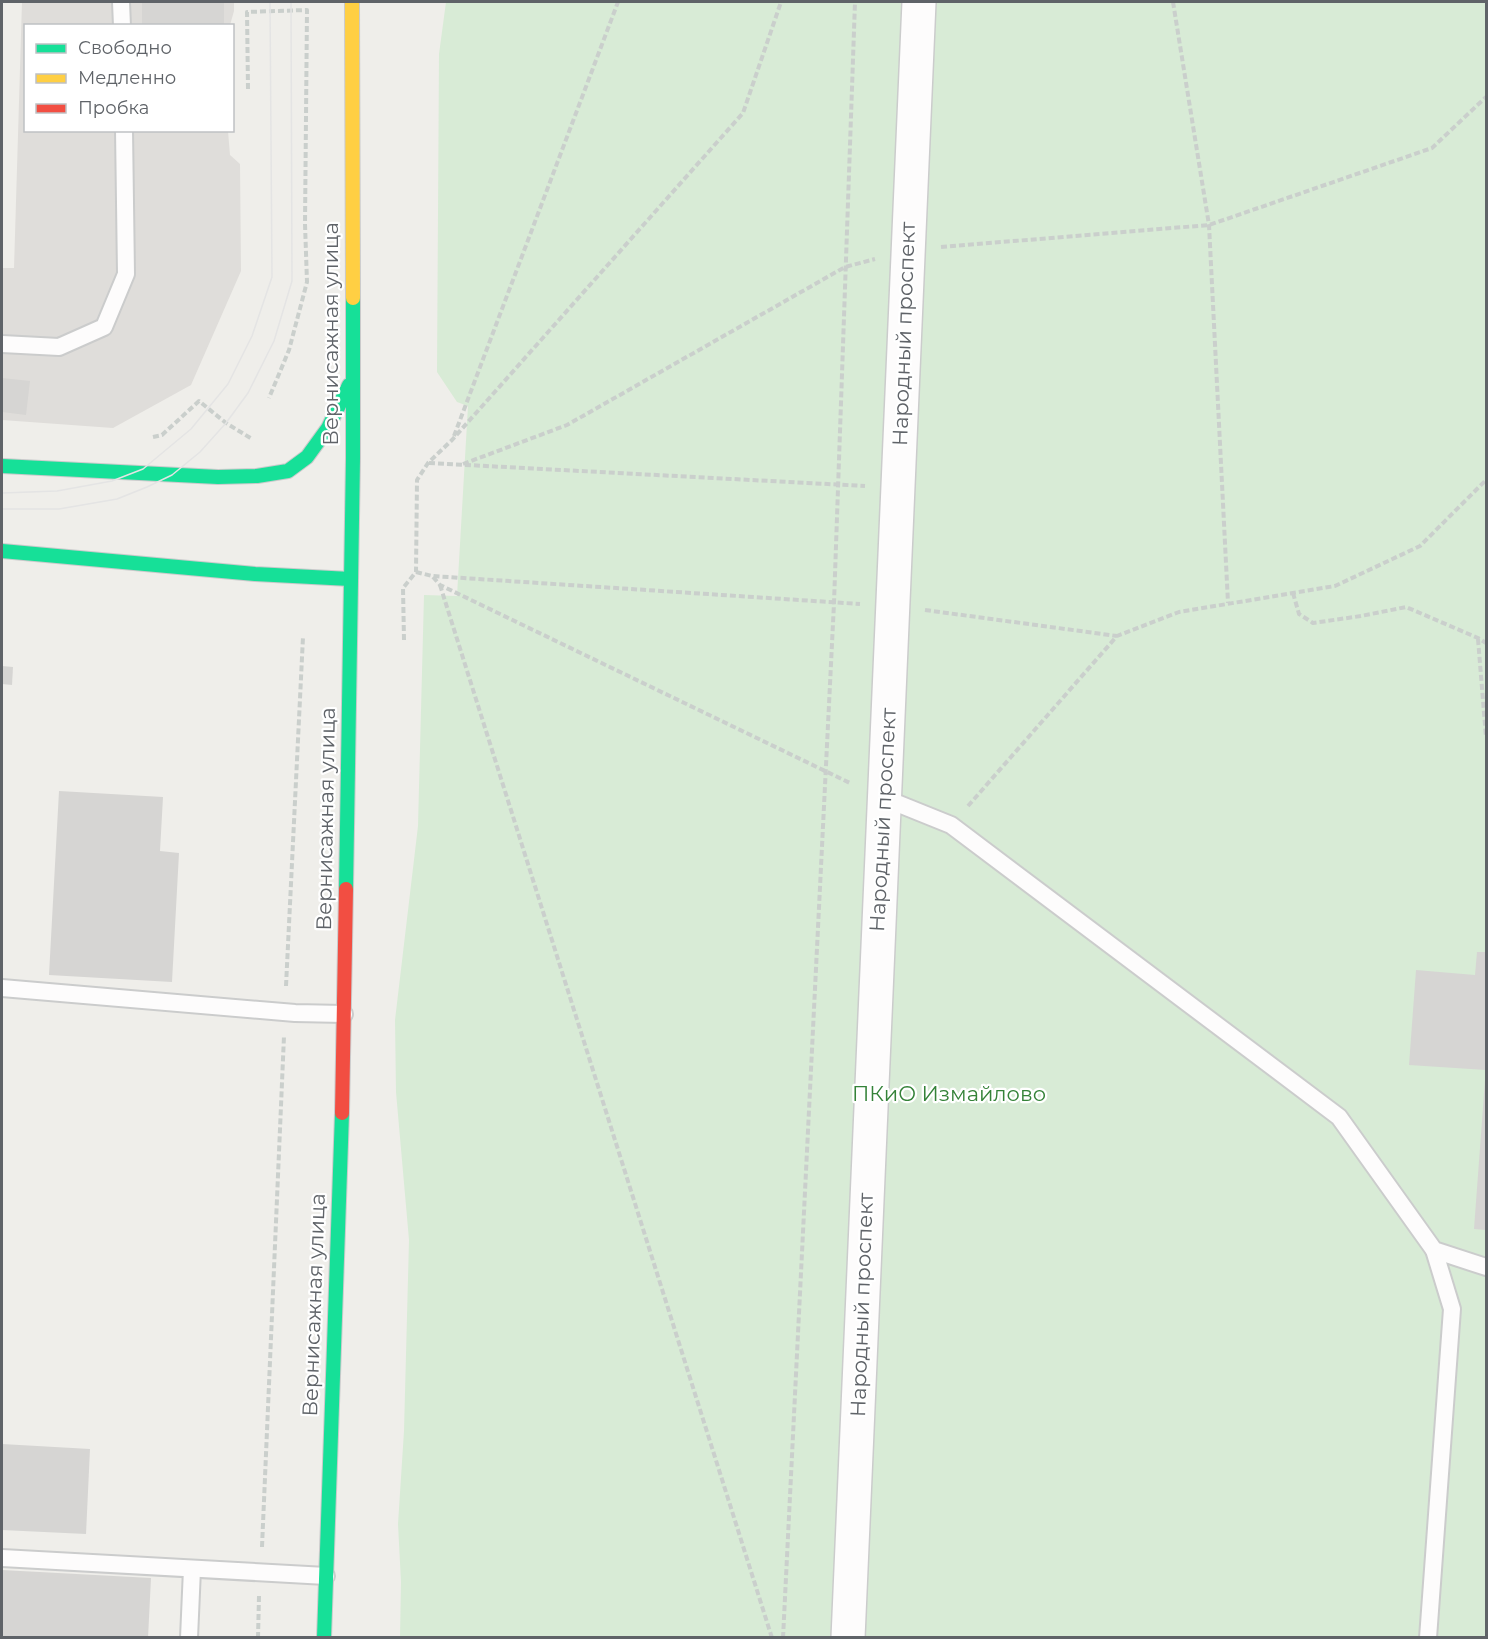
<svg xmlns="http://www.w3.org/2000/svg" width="1488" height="1639" font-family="Montserrat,sans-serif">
<rect width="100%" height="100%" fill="#efeeea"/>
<!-- industrial -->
<polygon fill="#dfddda" points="22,2 234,2 234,11 230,25 26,26 26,130 228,131 230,155 240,164 241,271 191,385 113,428 2,420 2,268 14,268"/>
<!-- green -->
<polygon fill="#d8ebd6" points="446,2 1486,2 1486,1637 400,1638 401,1582 398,1524 404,1431 409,1240 396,1092 395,1020 418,826 424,595 457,596 468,406 457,402 437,372 439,54"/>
<!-- building -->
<g fill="#d6d5d3">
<rect x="142" y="2" width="82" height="24"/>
<polygon points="2,378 30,381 26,415 2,412"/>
<polygon points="2,666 13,667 12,685 2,684"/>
<polygon points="59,791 163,797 160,851 179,853 172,982 49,975"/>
<polygon points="1477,952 1486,952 1486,1070 1409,1065 1416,970 1475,975"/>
<polygon points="1485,1080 1486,1080 1486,1230 1474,1229"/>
<polygon points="2,1444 90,1449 86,1534 2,1530"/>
<polygon points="2,1570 151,1578 148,1638 2,1638"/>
</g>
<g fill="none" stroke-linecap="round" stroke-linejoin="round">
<!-- lane casing -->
<g stroke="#cbcccc" stroke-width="20">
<g id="lane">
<polyline points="121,2 122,26"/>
<polyline points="2,344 59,347 104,327 126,274 124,130"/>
<polyline points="884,798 951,825 1339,1117 1434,1250 1486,1267"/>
<polyline points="2,988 295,1013 344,1014"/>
<polyline points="2,1558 326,1576"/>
<polyline points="189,1638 192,1569"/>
<polyline points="1428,1638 1452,1309 1434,1250"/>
</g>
</g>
<!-- street casing -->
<g stroke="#cbcccc" stroke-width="36">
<polyline id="street" points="848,1638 919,2"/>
</g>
<!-- fast casing -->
<g stroke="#cacacb" stroke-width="16">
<g id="fast">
<polyline points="2,466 218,477 257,476 288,471 307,457 328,428 349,385"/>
<polyline points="2,551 255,574 350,579"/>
<polyline points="346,889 353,458 353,298"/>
<polyline points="324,1638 342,1113"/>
</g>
</g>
<!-- slow casing -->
<g stroke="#cacacb" stroke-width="16">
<polyline id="slow" points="352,2 353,298"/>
</g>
<!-- jam casing -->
<g stroke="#cacacb" stroke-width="16">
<polyline id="jam" points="342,1113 346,889"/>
</g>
<!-- path -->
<g stroke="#cacfcc" stroke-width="4" stroke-dasharray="6 3" stroke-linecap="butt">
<polyline points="1173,2 1209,225 1228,603"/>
<polyline points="248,89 247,12 307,10 305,224 307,282 289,350 269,398"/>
<polyline points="941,247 1209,225 1432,148 1486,97"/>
<polyline points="454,436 618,2"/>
<polyline points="153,437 162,435 199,401 226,423 252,439"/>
<polyline points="429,463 865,486"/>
<polyline points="463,464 567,425 845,267 875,259"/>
<polyline points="416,572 432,576 860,604"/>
<polyline points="433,577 440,585 850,783"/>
<polyline points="440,585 772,1638"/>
<polyline points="1293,593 1299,614 1313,623 1361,616 1406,607 1478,638 1486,643"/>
<polyline points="925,610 1117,636"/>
<polyline points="1478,639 1486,737"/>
<polyline points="404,640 403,588 416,572 417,480 428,463 452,440 743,113 781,2"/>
<polyline points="968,806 1117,636 1179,612 1335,586 1420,546 1486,480"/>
<polyline points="286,986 303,637"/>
<polyline points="262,1547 284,1036"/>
<polyline points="258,1638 259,1596"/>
<polyline points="783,1638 834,603 855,2"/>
</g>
<!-- lane -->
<use href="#lane" stroke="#fdfcfc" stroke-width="16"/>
<!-- street -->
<use href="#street" stroke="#fdfcfc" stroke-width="33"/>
<!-- fast -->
<use href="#fast" stroke="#16e098" stroke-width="14"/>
<!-- slow -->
<use href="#slow" stroke="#ffcf43" stroke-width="14"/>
<!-- jam -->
<use href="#jam" stroke="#f24e42" stroke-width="14"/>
<!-- tram -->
<g stroke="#e4e4e4" stroke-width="1.5">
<polyline points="2,493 57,491 112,481 143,469 191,429 228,384 252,336 272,277 270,2"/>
<polyline points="2,509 59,509 117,499 147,487 172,475 200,452 226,423 248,393 274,341 292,281 291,2"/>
</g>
</g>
<g text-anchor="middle" stroke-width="4.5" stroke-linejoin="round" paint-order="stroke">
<!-- street labels -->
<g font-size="21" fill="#5f6368" stroke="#fff">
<text transform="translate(331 334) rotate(-90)" y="7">Вернисажная улица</text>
<text transform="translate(904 334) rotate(-88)" y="7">Народный проспект</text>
<text transform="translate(326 819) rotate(-89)" y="7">Вернисажная улица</text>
<text transform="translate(883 820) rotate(-87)" y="7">Народный проспект</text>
<text transform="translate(314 1305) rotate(-88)" y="7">Вернисажная улица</text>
<text transform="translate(862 1305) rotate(-88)" y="7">Народный проспект</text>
</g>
<!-- park labels -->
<g font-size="21" fill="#348238" stroke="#fff">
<text x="949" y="1101">ПКиО Измайлово</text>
</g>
</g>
<!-- border -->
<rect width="1488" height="1639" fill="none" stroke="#5f6368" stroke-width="6"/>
<!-- legend -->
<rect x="24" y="24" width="210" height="108" fill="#ffffff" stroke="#bfc1c3" stroke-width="1.5"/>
<rect x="36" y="44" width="30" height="9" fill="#16e098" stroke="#bfc1c3" stroke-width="1.5"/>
<text x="78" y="54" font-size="18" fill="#5f6368">Свободно</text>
<rect x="36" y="74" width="30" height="9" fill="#ffcf43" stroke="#bfc1c3" stroke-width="1.5"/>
<text x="78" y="84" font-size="18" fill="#5f6368">Медленно</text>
<rect x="36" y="104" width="30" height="9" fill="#f24e42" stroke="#bfc1c3" stroke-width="1.5"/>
<text x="78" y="114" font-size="18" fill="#5f6368">Пробка</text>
</svg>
